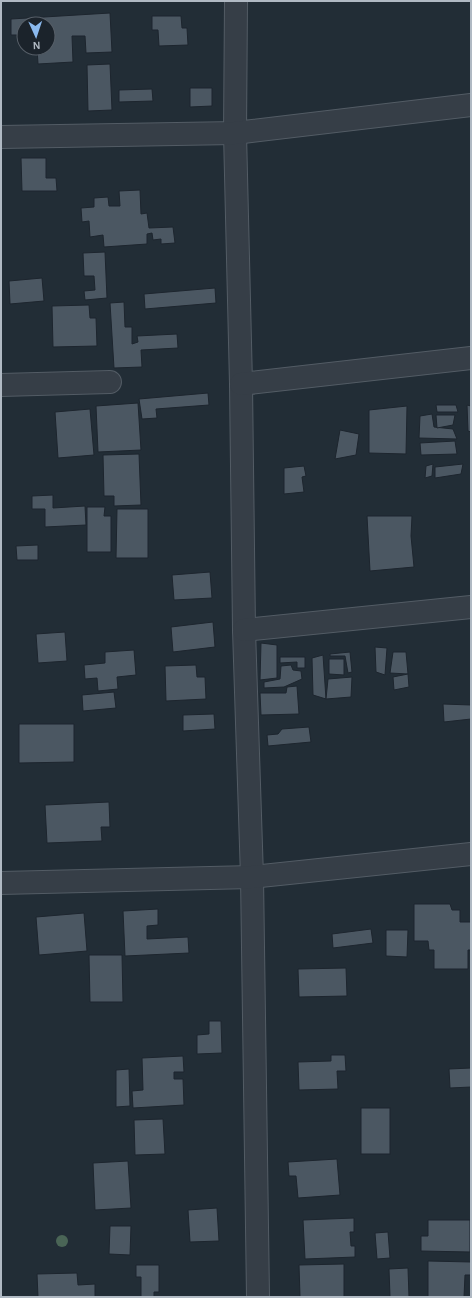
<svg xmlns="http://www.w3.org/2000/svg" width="472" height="1298" font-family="'Alegreya Sans',sans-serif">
<rect width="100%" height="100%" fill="#222d36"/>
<!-- building -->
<g fill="#4b5762" stroke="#1d252e">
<polygon points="110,13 112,52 86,53 85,36 72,36 73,62 38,64 37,48 48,48 48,24 24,24 24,35 11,35 11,19"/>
<polygon points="152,16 181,16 182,28 187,28 188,45 159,46 158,30 152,30"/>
<polygon points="110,64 112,110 88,111 87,65"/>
<polygon points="190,88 212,88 212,106 190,107"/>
<polygon points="152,89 153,101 119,102 119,90"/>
<polygon points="21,158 46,158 46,178 56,178 57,191 22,191"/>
<polygon points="140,190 141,214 147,213 149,228 173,227 175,243 161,244 161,239 153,240 152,233 147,234 147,244 104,247 103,235 90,237 89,221 82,222 81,208 94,207 94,198 108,197 109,206 120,206 119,191"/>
<polygon points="105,252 107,298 85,300 84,291 95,290 94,276 84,276 83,253"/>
<polygon points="42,278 44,301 10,304 9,281"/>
<polygon points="215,288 216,303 145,309 144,294"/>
<polygon points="124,302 125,327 132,327 132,344 138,342 137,336 177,334 178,348 141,350 142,367 114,368 110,303"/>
<polygon points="89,305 90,318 96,318 97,346 53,347 52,306"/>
<polygon points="208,393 209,405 156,409 157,418 142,419 139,399"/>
<polygon points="138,403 141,450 98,452 96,406"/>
<polygon points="436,405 456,405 458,412 437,412"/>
<polygon points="467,405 471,406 471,432 468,431"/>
<polygon points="407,406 406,454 369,453 369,410"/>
<polygon points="90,409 94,455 58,458 55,412"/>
<polygon points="432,414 434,427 453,429 457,439 419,438 420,416"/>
<polygon points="436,415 455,415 453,425 437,428"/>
<polygon points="340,430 359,434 356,455 335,459"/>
<polygon points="455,441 457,454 421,455 420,443"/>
<polygon points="139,454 141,505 114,506 114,496 104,496 103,455"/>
<polygon points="433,464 432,476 425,478 426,466"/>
<polygon points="463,464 461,474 435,478 435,467"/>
<polygon points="304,466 306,476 302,477 304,492 284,494 284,468"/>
<polygon points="53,495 53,508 85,506 86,525 45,527 45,509 32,509 32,496"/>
<polygon points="87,507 105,507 104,516 111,516 111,552 87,552"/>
<polygon points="117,509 148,509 148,558 116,558"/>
<polygon points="367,516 412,516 411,536 414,567 370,571"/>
<polygon points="38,545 38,560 17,560 16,546"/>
<polygon points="210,572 212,598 174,600 172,575"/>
<polygon points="213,622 215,647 173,652 171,627"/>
<polygon points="65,632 67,661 38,663 36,634"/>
<polygon points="261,643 277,645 277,678 260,680"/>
<polygon points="375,647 387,648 385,675 376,672"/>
<polygon points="134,650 136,675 117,677 118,689 98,691 97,678 85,679 84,665 105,663 105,652"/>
<polygon points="350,652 352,672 348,673 345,656 330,656 330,654"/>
<polygon points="393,652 406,652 408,674 390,673"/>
<polygon points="323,655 326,699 313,695 312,658"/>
<polygon points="280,657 305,657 305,668 297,668 297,662 280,663"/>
<polygon points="329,659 344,659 344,675 329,674"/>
<polygon points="196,665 197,677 205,677 206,699 166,701 165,666"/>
<polygon points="291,665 293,670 301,671 302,679 284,687 264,688 264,682 280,679 281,666"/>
<polygon points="408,674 409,687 394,690 393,677"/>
<polygon points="352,677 351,697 326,699 328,679"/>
<polygon points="297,686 299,714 261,715 260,693 286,693 287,687"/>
<polygon points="114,692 116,708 83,711 82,695"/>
<polygon points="443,704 471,705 471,719 444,722"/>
<polygon points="214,714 215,729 183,731 183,715"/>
<polygon points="19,724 74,724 74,762 19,763"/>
<polygon points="309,727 311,742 268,746 267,735 278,734 282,729"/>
<polygon points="109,802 110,827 101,827 102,841 47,843 45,805"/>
<polygon points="414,904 450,904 452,910 460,910 460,922 471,922 471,950 468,950 468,969 434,969 434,950 429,950 428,941 414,941"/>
<polygon points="158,909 158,925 147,926 147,939 188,937 189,953 125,956 123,911"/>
<polygon points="84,913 87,951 39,955 36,917"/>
<polygon points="371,929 373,943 333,948 332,934"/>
<polygon points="386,930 408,930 407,957 386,956"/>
<polygon points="89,955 122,955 123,1002 90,1002"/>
<polygon points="346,968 347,996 299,997 298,969"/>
<polygon points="209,1021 221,1021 222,1053 197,1054 197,1035 209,1034"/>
<polygon points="331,1055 345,1055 346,1071 337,1071 338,1089 299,1090 298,1062 331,1061"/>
<polygon points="183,1056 184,1072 174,1072 174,1079 183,1079 184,1105 133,1108 132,1091 143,1090 142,1058"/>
<polygon points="471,1068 471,1087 450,1088 449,1069"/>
<polygon points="129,1069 130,1106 116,1107 116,1070"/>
<rect x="361" y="1108" width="29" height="46"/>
<polygon points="163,1119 165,1154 135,1155 134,1120"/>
<polygon points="337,1159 340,1195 298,1198 296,1176 289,1176 288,1162"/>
<polygon points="128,1161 131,1208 95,1210 93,1163"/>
<polygon points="217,1208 219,1241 190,1242 188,1210"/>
<polygon points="354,1218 354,1232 350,1232 351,1246 355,1246 355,1257 305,1259 303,1220"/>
<polygon points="428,1220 470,1220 470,1252 421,1251 421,1236 428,1236"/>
<polygon points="110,1226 131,1226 130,1255 109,1254"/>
<polygon points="388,1232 390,1258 377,1259 375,1233"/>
<polygon points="428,1261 471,1262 471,1275 465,1275 464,1297 428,1297"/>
<polygon points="344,1264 344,1297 300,1297 299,1265"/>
<polygon points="136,1265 159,1265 159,1292 154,1292 154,1297 141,1297 141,1277 136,1277"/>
<polygon points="408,1268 409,1297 390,1297 389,1269"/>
<polygon points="77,1273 78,1285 95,1284 95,1297 38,1297 37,1274"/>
</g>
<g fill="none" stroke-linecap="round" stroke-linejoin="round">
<!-- street casing -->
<g stroke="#535c65" stroke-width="24">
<g id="street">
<polyline points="236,1 235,133 241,384 244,630 252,877 258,1297"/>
<polyline points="1,137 235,133 471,105"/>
<polyline points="241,384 471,358"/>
<polyline points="1,385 110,382"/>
<polyline points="244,630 471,607"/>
<polyline points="1,883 252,877 471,854"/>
</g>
</g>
<!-- street -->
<use href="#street" stroke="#363e47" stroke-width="22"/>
</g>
<!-- trees -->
<circle fill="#4a6556" cx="62" cy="1241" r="6"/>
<!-- border -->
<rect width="472" height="1298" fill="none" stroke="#b0b9c3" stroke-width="4"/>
<!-- north arrow -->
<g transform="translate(36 36) rotate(177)"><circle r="19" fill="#1b232b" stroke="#575f68"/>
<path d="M0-3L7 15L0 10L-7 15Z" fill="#8ab9ee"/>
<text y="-6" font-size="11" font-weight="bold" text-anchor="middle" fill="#b0b9c3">N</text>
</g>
</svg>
